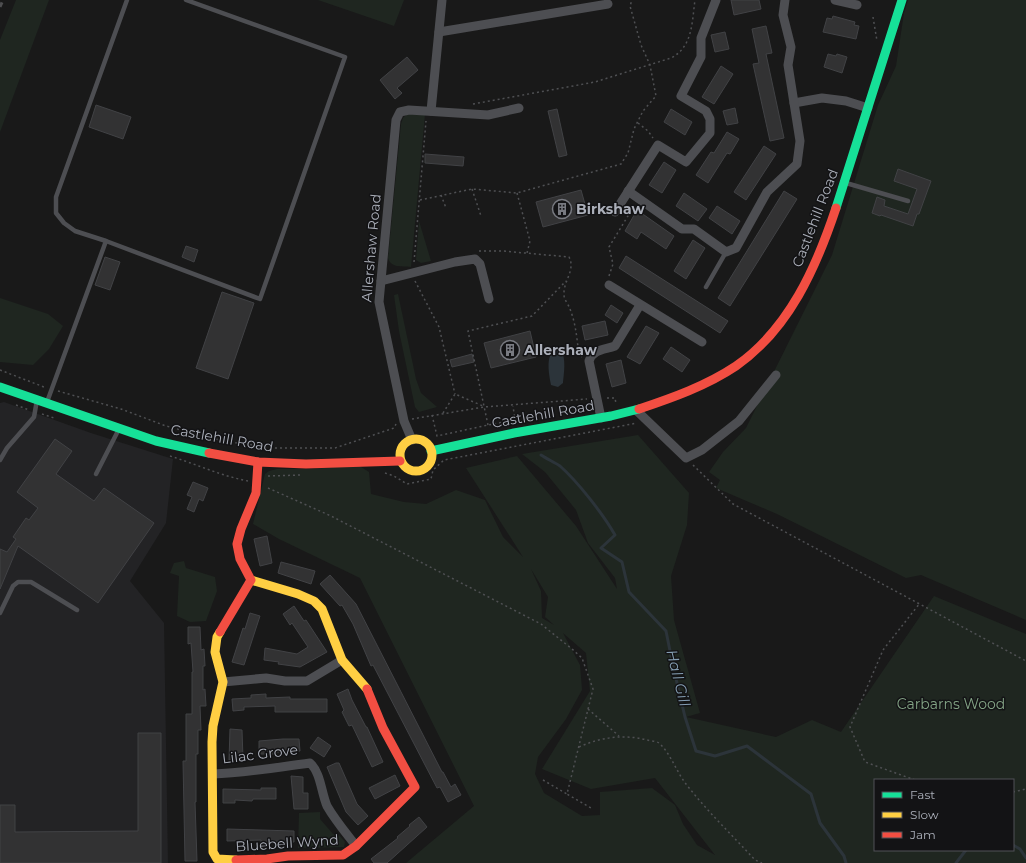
<svg xmlns="http://www.w3.org/2000/svg" width="1026" height="863" font-family="Montserrat,sans-serif">
<rect width="100%" height="100%" fill="#191919"/>
<!-- built -->
<polygon fill="#232325" points="4,402 91,433 173,459 166,523 130,581 164,623 168,863 0,863 0,403"/>
<!-- green -->
<g fill="#1f2620" fill-rule="evenodd">
<polygon points="16,0 49,0 0,132 0,40"/>
<polygon points="318,0 404,0 394,26"/>
<polygon points="908,0 1026,0 1026,620 921,575 906,578 777,514 716,488 720,480 709,472 723,452 746,428 832,255 878,105 896,66 904,13"/>
<path d="M 407,114 L 425,114 L 411,267 C 401,266 391,268 388,258 L 401,124 L 403,118 Z"/>
<polygon points="419,221 431,261 421,263 416,260"/>
<polygon points="398,294 416,379 421,393 437,407 419,412 415,407 399,331 394,295"/>
<polygon points="0,298 48,314 63,326 49,349 33,365 0,362"/>
<path d="M 638,435 L 689,493 L 687,525 L 671,576 L 674,620 L 700,713 L 686,717 L 776,737 L 812,720 L 841,732 L 934,596 L 1026,634 L 1026,863 L 406,863 L 474,806 L 360,578 L 279,539 L 253,524 L 265,474 L 269,471 L 277,469 L 312,469 L 358,465 L 369,472 L 371,494 L 404,502 L 426,504 L 456,490 L 485,500 L 503,537 L 523,557 L 466,468 L 517,456 L 576,526 L 617,589 L 615,578 L 588,543 L 576,510 L 545,472 L 522,454 ZM 531,569 L 548,597 L 545,617 L 554,625 L 542,618 L 541,591 ZM 563,633 L 586,653 L 590,691 L 542,769 L 591,789 L 655,778 L 715,855 L 697,845 L 683,824 L 675,805 L 652,788 L 600,792 L 600,815 L 582,816 L 544,793 L 535,774 L 538,757 L 566,719 L 582,690 L 580,665 ZM 875,780 L 1013,780 L 1013,850 L 875,850 Z"/>
<polygon points="184,561 186,568 215,577 217,591 206,621 190,622 177,616 179,576 170,573 174,563"/>
<polygon points="320,812 320,819 333,834 339,835 345,842 344,847 298,848 299,813"/>
</g>
<!-- water -->
<path fill="#2c343a" d="M 559,348 C 567,355 564,373 563,383 L 558,387 L 551,385 C 549,374 544,351 559,348 Z"/>
<g fill="none" stroke-linecap="round" stroke-linejoin="round">
<!-- stream -->
<g stroke="#2c343a" stroke-width="3">
<path d="M 541,455 C 547,459 554,462 560,466 C 578,482 603,514 615,535 L 601,548 L 622,562 L 629,592 L 666,631 L 673,666 L 685,717 L 696,751 L 715,756 L 747,746 L 811,794 L 820,823 L 844,856 L 846,863"/>
<polyline points="1013,845 1020,849 1026,858"/>
<polyline points="956,863 966,850"/>
</g>
</g>
<!-- building -->
<g fill="#323233" stroke="#414245">
<polygon points="731,0 759,0 761,9 734,15"/>
<polygon points="833,16 855,22 854,25 859,26 856,39 823,32 827,18 832,19"/>
<polygon points="766,26 772,53 766,54 784,138 770,141 753,64 759,63 752,29"/>
<polygon points="725,32 729,49 715,52 711,35"/>
<polygon points="828,54 836,56 837,54 847,57 842,73 824,67"/>
<polygon points="407,57 418,70 397,88 402,93 395,99 380,80"/>
<polygon points="721,66 733,74 714,104 702,97"/>
<polygon points="96,105 131,117 123,139 89,127"/>
<polygon points="735,108 738,123 727,125 723,111"/>
<polygon points="557,109 567,155 559,157 548,111"/>
<polygon points="671,109 692,122 685,135 664,122"/>
<polygon points="727,132 739,139 730,154 727,153 708,183 696,175 711,152 714,153"/>
<polygon points="764,146 776,154 746,200 734,192"/>
<polygon points="425,154 464,157 463,166 425,163"/>
<polygon points="664,162 676,170 662,193 649,185"/>
<polygon points="898,169 931,181 919,214 917,214 913,226 881,215 880,216 872,213 877,197 885,200 884,206 908,214 917,189 894,181"/>
<polygon points="581,190 588,215 543,227 536,202"/>
<polygon points="784,191 797,199 730,306 718,298"/>
<polygon points="684,193 707,209 698,221 676,206"/>
<polygon points="717,206 740,221 732,234 709,218"/>
<polygon points="637,210 674,236 666,249 641,232 637,239 625,231"/>
<polygon points="693,240 705,248 686,279 674,271"/>
<polygon points="186,246 198,250 194,262 182,257"/>
<polygon points="626,256 728,321 720,333 619,268"/>
<polygon points="105,257 120,262 110,290 95,285"/>
<polygon points="222,292 254,303 228,379 196,368"/>
<polygon points="611,305 623,313 617,323 605,315"/>
<polygon points="605,321 608,335 585,340 582,326"/>
<polygon points="646,326 659,333 640,364 627,357"/>
<polygon points="530,331 536,357 491,368 484,343"/>
<polygon points="671,347 690,360 682,372 663,359"/>
<polygon points="472,354 474,362 452,367 450,360"/>
<polygon points="621,360 626,383 612,387 606,364"/>
<polygon points="55,439 72,451 56,474 94,501 104,488 154,523 98,603 18,546 0,589 0,549 7,552 16,539 13,537 26,518 29,520 38,508 17,492"/>
<polygon points="193,482 208,488 203,501 199,499 194,512 187,509 192,497 187,495"/>
<polygon points="267,536 272,563 260,566 254,539"/>
<polygon points="281,562 315,571 311,584 278,573"/>
<polygon points="330,575 356,604 442,772 443,772 451,787 455,784 461,795 448,802 440,787 437,788 373,665 371,666 353,624 342,605 340,606 320,584"/>
<polygon points="294,606 304,621 306,620 327,652 300,667 278,664 279,662 264,660 265,648 297,654 308,647 292,623 290,625 283,614"/>
<polygon points="250,613 260,616 244,665 232,662 243,628 245,629"/>
<polygon points="188,627 200,627 201,650 204,649 205,666 203,666 203,690 205,689 206,706 200,706 201,730 198,730 198,754 196,754 196,802 195,802 197,861 185,861 183,761 186,761 186,714 192,714 192,672 193,672 191,643 188,644"/>
<polygon points="348,689 352,700 366,727 367,727 383,762 372,767 352,725 349,726 342,712 344,710 337,694"/>
<polygon points="266,694 266,698 290,697 290,699 327,699 327,712 275,712 275,706 244,707 244,710 233,711 232,699 251,698 251,695"/>
<polygon points="230,729 242,730 243,759 229,760"/>
<polygon points="138,733 161,733 161,863 0,863 0,805 15,805 15,832 138,831"/>
<polygon points="318,737 331,746 324,757 310,748"/>
<polygon points="283,739 299,739 300,751 276,752 276,754 259,754 259,741"/>
<polygon points="336,763 339,763 357,804 368,816 358,825 346,812 327,767"/>
<polygon points="395,775 400,786 375,799 369,788"/>
<polygon points="291,776 303,777 303,793 308,793 308,809 294,809"/>
<polygon points="261,788 276,788 276,799 253,799 252,801 235,800 235,803 223,803 223,789 261,790"/>
<polygon points="419,817 427,827 387,863 374,863 371,859 398,838 397,837 410,826 409,825"/>
<polygon points="227,829 294,831 294,842 261,842 261,840 227,841"/>
</g>
<g fill="none" stroke-linecap="round" stroke-linejoin="round">
<!-- path -->
<g stroke="#4f5053" stroke-width="1.5" stroke-dasharray="2 3" stroke-linecap="butt">
<polyline points="873,17 877,41"/>
<path d="M 473,104 L 595,82 L 671,58 C 693,47 692,21 695,0"/>
<polyline points="638,123 648,131 653,138"/>
<polyline points="472,189 481,216"/>
<polyline points="517,193 530,241 527,253"/>
<polyline points="441,195 446,208"/>
<polyline points="420,200 472,189 517,193 621,164 628,153 634,129 643,111 656,96 650,65 641,45 630,6 632,0"/>
<path d="M 479,251 L 503,251 L 569,257 C 576,270 563,281 564,295 C 564,300 569,305 570,309 C 576,324 577,340 579,355 L 582,357"/>
<polyline points="414,262 426,121"/>
<polyline points="609,276 613,264 609,247 634,206"/>
<polyline points="415,281 439,327 455,394"/>
<polyline points="0,370 44,387"/>
<polyline points="58,391 121,409 166,426 223,441 275,448 335,448 394,428 396,424"/>
<polyline points="607,398 615,398 616,404"/>
<polyline points="16,405 29,410"/>
<polyline points="443,413 455,394 483,406"/>
<polyline points="42,414 54,418"/>
<polyline points="432,415 437,436 488,425 515,420 513,406"/>
<polyline points="412,419 484,407 587,399"/>
<polyline points="488,425 468,331 532,316 566,281"/>
<path d="M 170,456 C 196,464 221,476 248,481"/>
<polyline points="693,465 733,504 1026,661"/>
<polyline points="385,473 394,476 407,484 431,479 433,470 444,460 637,423"/>
<polyline points="268,476 302,475"/>
<polyline points="268,488 331,516 541,624 572,649 582,658 593,689 567,794 591,808"/>
<polyline points="588,709 619,736"/>
<path d="M 579,747 C 601,737 624,734 647,740 C 651,741 656,741 659,743 C 671,754 676,771 686,784 C 707,811 732,835 755,860 L 762,863"/>
<polyline points="543,780 567,794"/>
<polyline points="915,780 865,762 850,727 883,650 920,603"/>
<polyline points="1013,792 1026,789"/>
</g>
<!-- lane -->
<g stroke="#4d4e52" stroke-width="4.5">
<polyline points="127,0 56,197 56,213 64,223 75,231 106,241 260,299 345,57 186,0"/>
<polyline points="846,183 908,201"/>
<polyline points="706,287 726,252"/>
<polyline points="47,402 106,241"/>
<polyline points="0,460 7,448 34,417 37,400"/>
<polyline points="96,474 119,429"/>
<polyline points="0,613 13,586 18,582 31,582 77,610"/>
</g>
<!-- street -->
<g stroke="#4d4e52" stroke-width="9">
<polyline points="835,0 857,5"/>
<polyline points="439,32 608,4"/>
<polyline points="794,103 822,98 846,101 868,108"/>
<polyline points="431,111 442,0"/>
<polyline points="628,191 682,229 694,229 726,252 736,248 767,192 797,164 800,141 788,65 791,47 783,15 785,0"/>
<polyline points="615,212 658,145 686,162 710,133 710,119 706,111 681,96 701,57 701,38 716,0"/>
<polyline points="381,281 455,262 475,259 480,264 489,299"/>
<polyline points="609,285 702,342"/>
<polyline points="636,410 686,458 702,450 739,421 776,375"/>
<path d="M 601,418 L 589,361 C 593,349 605,350 615,346 L 640,305"/>
<polyline points="412,440 404,421 379,302 396,120 400,112 409,110 488,115 519,108"/>
<polyline points="223,682 266,678 285,681 307,681 342,660"/>
<path d="M 213,774 C 246,773 278,767 310,763 C 321,773 321,792 327,806 C 335,820 346,833 356,846"/>
</g>
<!-- fast -->
<g stroke="#16e098" stroke-width="9">
<polyline points="836,208 902,0"/>
<polyline points="0,387 156,441 209,453"/>
<polyline points="431,451 514,433 611,416 639,409"/>
</g>
<!-- slow -->
<g stroke="#ffcf43" stroke-width="9">
<circle cx="416" cy="455" r="16"/>
<polyline points="251,580 298,594 314,601 322,609 342,660 367,689"/>
<polyline points="220,632 217,637 215,652 223,682 213,726 212,742 213,852 217,859 236,860"/>
</g>
<!-- jam -->
<g stroke="#f24e42" stroke-width="9">
<path d="M 639,409 C 672,398 706,386 736,366 C 789,329 816,268 836,208"/>
<polyline points="209,453 258,462 306,464 400,461"/>
<polyline points="220,632 251,580 240,559 237,544 241,529 256,493 258,462"/>
<polyline points="236,860 267,859 288,856 343,855 356,846 415,787 383,728 367,689"/>
</g>
<!-- rail -->
<polyline stroke="#4e4e50" stroke-width="3" stroke-dasharray="5 4" stroke-linecap="butt" points="0,7 3,0"/>
</g>
<!-- icons -->
<defs>
<g id="building-ring" transform="scale(1)"><circle r="9.5" fill="#131315" stroke="#787a81" stroke-width="1.5"/><path d="M-4-6H4V6H1V3H-1V6H-4ZM-2.5-4.3h1.7v1.8h-1.7ZM.8-4.3h1.7v1.8H.8ZM-2.5-1h1.7V.8h-1.7ZM.8-1h1.7V.8H.8Z" fill="#787a81"/></g>
</defs>
<g fill-rule="evenodd">
<use href="#building-ring" x="562" y="209"/>
<use href="#building-ring" x="510" y="350"/>
</g>
<g text-anchor="middle" stroke-width="3" stroke-linejoin="round" paint-order="stroke">
<!-- poi labels -->
<g font-size="14" font-weight="bold" fill="#abafb9" stroke="#131315" text-anchor="start">
<text x="576" y="214">Birkshaw</text>
<text x="524" y="355">Allershaw</text>
</g>
<!-- street labels -->
<g font-size="14" fill="#abafb9" stroke="#131315">
<text transform="translate(815 218) rotate(-69)" y="5">Castlehill Road</text>
<text transform="translate(371 248) rotate(-85)" y="5">Allershaw Road</text>
<text transform="translate(543 414) rotate(-10)" y="5">Castlehill Road</text>
<text transform="translate(222 438) rotate(10)" y="5">Castlehill Road</text>
<text transform="translate(260 754) rotate(-7)" y="5">Lilac Grove</text>
<text transform="translate(287 843) rotate(-4)" y="5">Bluebell Wynd</text>
</g>
<!-- park labels -->
<g font-size="14" fill="#83a385" stroke="#131315">
<text x="951" y="709">Carbarns Wood</text>
</g>
<!-- water labels -->
<g font-size="15" font-style="italic" fill="#849db2" stroke="#131315">
<text transform="translate(678 678) rotate(76)" y="5">Hall Gill</text>
</g>
</g>
<!-- legend -->
<rect x="874" y="779" width="140" height="72" fill="#131315" stroke="#505157"/>
<rect x="882" y="792" width="20" height="6" fill="#16e098" stroke="#505157"/>
<text x="910" y="799" font-size="12" fill="#abafb9">Fast</text>
<rect x="882" y="812" width="20" height="6" fill="#ffcf43" stroke="#505157"/>
<text x="910" y="819" font-size="12" fill="#abafb9">Slow</text>
<rect x="882" y="832" width="20" height="6" fill="#f24e42" stroke="#505157"/>
<text x="910" y="839" font-size="12" fill="#abafb9">Jam</text>
</svg>
